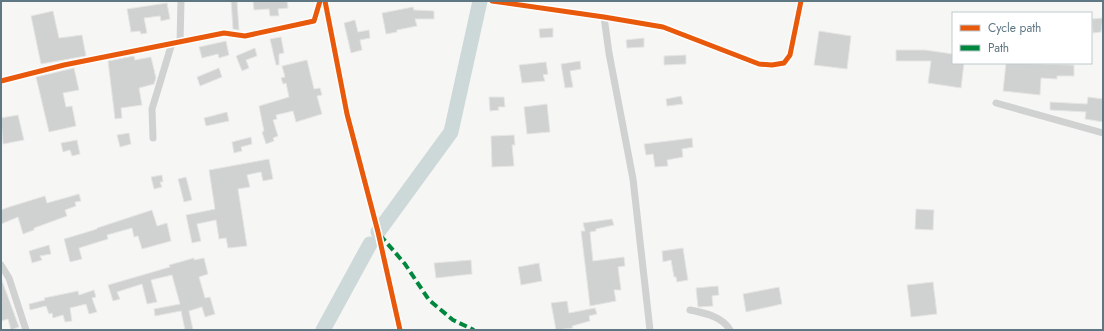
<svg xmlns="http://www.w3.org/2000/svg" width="1104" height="331" font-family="Jost,sans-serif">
<rect width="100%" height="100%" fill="#f6f6f4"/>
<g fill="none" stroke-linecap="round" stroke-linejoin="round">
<!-- river -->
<g stroke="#cdd8d9" stroke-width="15">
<polyline points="378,232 451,132 480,1"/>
<polyline points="323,330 370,244"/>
</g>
</g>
<!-- building -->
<g fill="#d0d2d2" stroke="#e6e6e4">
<polygon points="231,1 237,1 239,30 233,29"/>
<polygon points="253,1 287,1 288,8 278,9 279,16 270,16 269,9 254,10"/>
<polygon points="167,3 170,19 161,21 160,16 144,18 147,33 141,34 140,31 131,32 127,9"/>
<polygon points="413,7 414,10 434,11 434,19 415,19 417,26 397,30 397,32 386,34 382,13"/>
<polygon points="53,11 59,38 82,35 86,56 41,64 31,16"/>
<polygon points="1103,18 1101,32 1093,33 1092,19"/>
<polygon points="355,20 358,32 369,30 370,38 360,40 362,50 351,53 344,23"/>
<polygon points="553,28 553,37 540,38 539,29"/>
<polygon points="819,31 851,36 847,69 814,65"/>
<polygon points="281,37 284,53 279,54 279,65 276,65 270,39"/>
<polygon points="644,38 644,47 627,48 626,40"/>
<polygon points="226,41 229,55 219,58 218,54 202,58 199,47"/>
<polygon points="255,48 257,56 246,60 249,68 242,71 236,56"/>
<polygon points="896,50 925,50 953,54 953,63 964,63 961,88 928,83 931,61 896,61"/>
<polygon points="686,55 686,64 664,65 664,56"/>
<polygon points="134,56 135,60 151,57 156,78 154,84 139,88 142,105 121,108 122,118 115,119 108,61"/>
<polygon points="307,60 314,89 320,88 322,95 317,96 322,114 296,122 293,111 276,115 277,119 273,120 278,136 273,138 274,141 266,144 262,132 264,131 259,106 289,97 286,83 283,84 281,78 285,77 282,66"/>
<polygon points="580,61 581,69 570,71 573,87 565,88 561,64"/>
<polygon points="546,62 548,74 543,75 545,81 522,83 519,65"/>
<polygon points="1006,63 1074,65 1074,76 1057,76 1057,79 1041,78 1040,95 1003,91"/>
<polygon points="74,68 79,90 63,93 66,107 72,106 76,126 49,132 36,77"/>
<polygon points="219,68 222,77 200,86 197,77"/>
<polygon points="681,96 683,104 667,106 666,99"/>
<polygon points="489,97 504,97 505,107 498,107 499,110 490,111"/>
<polygon points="1088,97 1103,99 1103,122 1085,119 1086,112 1050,110 1050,102 1087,104"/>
<polygon points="547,104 550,132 527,134 524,107"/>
<polygon points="227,112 229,121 206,126 204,118"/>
<polygon points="18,115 24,140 3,144 1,118"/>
<polygon points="129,133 131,144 120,147 117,135"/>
<polygon points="514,135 515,145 512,145 514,166 492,167 491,136"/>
<polygon points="251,137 252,144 241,147 242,151 234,153 232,142"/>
<polygon points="692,138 693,147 682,149 683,157 667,160 668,166 655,167 653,154 646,155 644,144"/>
<polygon points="77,140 80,154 72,156 70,150 63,152 61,143"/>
<polygon points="269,159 273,179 263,181 261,172 247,175 250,187 238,189 247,246 228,248 226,238 219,239 216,220 197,224 201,241 192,243 186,215 215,209 209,170"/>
<polygon points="162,175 163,182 160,182 162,187 154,189 151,177"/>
<polygon points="186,177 192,200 184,202 178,179"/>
<polygon points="79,194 81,201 75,202 76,206 65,210 67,216 34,228 34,230 23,234 18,217 1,224 1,210 9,207 45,196 47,203"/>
<polygon points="916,209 934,210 933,230 915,229"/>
<polygon points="152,210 157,226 167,223 171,241 142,249 138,236 134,237 132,228 107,235 108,239 79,248 82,259 70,262 64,239 97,229 97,228"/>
<polygon points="612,219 614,225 596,229 596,231 590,232 593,261 624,257 625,266 618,267 621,290 614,290 616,301 590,306 581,231 585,231 583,223"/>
<polygon points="49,245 51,254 40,256 42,260 32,263 29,251"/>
<polygon points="683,248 688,280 677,282 676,277 674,277 671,260 663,262 662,251"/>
<polygon points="194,258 194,260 204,258 208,274 199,277 205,298 210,297 215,314 205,317 202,307 189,311 193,330 185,330 181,311 155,316 154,309 180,304 172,275 151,280 157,302 147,304 142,284 117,292 120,299 113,301 108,285 170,267 169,265"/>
<polygon points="471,260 472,274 436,278 434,263"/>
<polygon points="539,263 542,281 521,285 518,267"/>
<polygon points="1,278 19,327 11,330 8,319 1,321"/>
<polygon points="933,282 937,314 911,317 907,285"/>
<polygon points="718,286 719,295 712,296 713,306 698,307 696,288"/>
<polygon points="779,287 782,304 746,312 743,294"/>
<polygon points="94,290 96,297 92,298 97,312 89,314 86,304 70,308 72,321 65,322 63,315 53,318 52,313 49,314 46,306 30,310 29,304 45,300 44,298 78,291 79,295"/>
<polygon points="567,301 569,313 595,308 597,314 589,316 590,321 572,326 573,328 556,330 551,303"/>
</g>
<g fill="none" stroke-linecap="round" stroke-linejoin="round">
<!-- minor -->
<g stroke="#d0d1d1" stroke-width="7">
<polyline points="325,1 347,114 378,232 400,330"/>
<polyline points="492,1 604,17 663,27 759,64 772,65 784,63 790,55 801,1"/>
<polyline points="604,17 609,53 633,179 650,330"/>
<polyline points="180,42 181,1"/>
<polyline points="1,81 64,65 224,33 245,36 314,21 320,1"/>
<polyline points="996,103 1103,133"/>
<polyline points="153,138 152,109 172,43"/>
<polyline points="1,265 9,278 26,330"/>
<path d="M 690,310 C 704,313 722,316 730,330"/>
</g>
<!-- quiet -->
<polyline stroke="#00873e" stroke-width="4" stroke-dasharray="8 4" stroke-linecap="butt" points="380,235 405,264 429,300 453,320 474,330"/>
<!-- cycleway casing -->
<g stroke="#fff" stroke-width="8">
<g id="cycleway">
<polyline points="325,1 347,114 378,232 400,330"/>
<polyline points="492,1 604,17 663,27 759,64 772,65 784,63 790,55 801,1"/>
<polyline points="1,81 64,65 224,33 245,36 314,21 320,1"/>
</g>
</g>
<!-- cycleway -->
<use href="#cycleway" stroke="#e8590c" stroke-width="5"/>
</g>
<!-- border -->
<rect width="1104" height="331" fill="none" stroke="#5f7782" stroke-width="4"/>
<!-- legend -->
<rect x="952" y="12" width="140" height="52" fill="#ffffff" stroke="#bfc9cd"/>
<rect x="960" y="25" width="20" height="6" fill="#e8590c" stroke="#bfc9cd"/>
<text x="988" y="32" font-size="12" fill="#5f7782">Cycle path</text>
<rect x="960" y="45" width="20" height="6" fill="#00873e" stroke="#bfc9cd"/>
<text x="988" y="52" font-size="12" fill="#5f7782">Path</text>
</svg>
